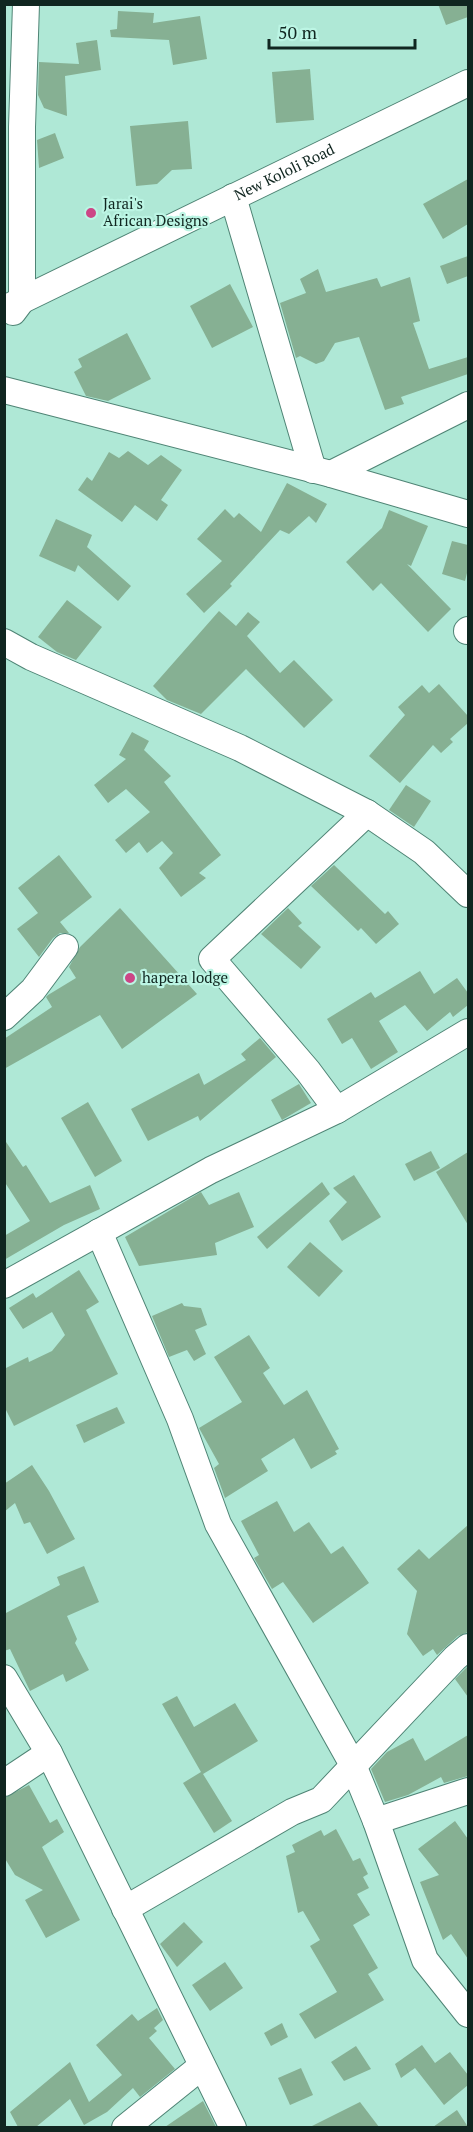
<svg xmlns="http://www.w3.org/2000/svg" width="473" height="2132" font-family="'PT Serif',serif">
<rect width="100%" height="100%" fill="#afe8d6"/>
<!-- building -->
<g fill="#86b093">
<polygon points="438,4 468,4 468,17 446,25"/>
<polygon points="118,11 154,13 153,23 200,16 207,59 173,65 169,40 111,37 110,30 117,29"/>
<polygon points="97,40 101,70 65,76 67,116 44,108 38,95 39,62 79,64 76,43"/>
<polygon points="310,69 314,120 276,123 272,72"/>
<polygon points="188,121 192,169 172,170 157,184 136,186 130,126"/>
<polygon points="55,133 64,158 39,168 37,140"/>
<polygon points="468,179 468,224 443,239 423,204"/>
<polygon points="468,256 468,276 447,284 440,266"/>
<polygon points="318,269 326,292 377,278 381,287 410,277 420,321 413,323 429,369 468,357 468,374 401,397 404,404 385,410 359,337 335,343 324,361 316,364 300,356 296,358 280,303 306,293 300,279"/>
<polygon points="230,284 253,327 212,348 190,306"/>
<polygon points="127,333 151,379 108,401 86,396 74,372 82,367 78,359"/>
<polygon points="128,451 148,465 161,455 182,470 161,500 168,505 157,521 135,505 122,522 78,490 87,477 92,481 109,452 119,458"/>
<polygon points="287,483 327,504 316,523 309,516 289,534 280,530 230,584 232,586 204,613 186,594 222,561 197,539 225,509 234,518 239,513 261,532"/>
<polygon points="389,510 428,526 411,566 407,564 451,609 428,632 381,583 373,591 346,562 382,528"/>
<polygon points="56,519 92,535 87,547 131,586 118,601 78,565 75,572 39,556"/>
<polygon points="452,541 468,545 468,569 465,581 442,574"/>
<polygon points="67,600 102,627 76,660 57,652 38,637"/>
<polygon points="219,611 236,626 248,612 260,622 247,636 280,673 294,660 333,700 304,728 246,669 201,714 167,700 153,686"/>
<polygon points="439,684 468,716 468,723 450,739 453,742 441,753 433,745 400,783 369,756 405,715 398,707 422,685 429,693"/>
<polygon points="132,732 149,741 144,750 171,776 164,782 221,855 199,873 206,878 181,897 159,868 173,853 162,841 147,853 139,842 126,853 115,840 150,812 126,789 108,803 94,785 126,759 119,755"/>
<polygon points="406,785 431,801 414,827 389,810"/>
<polygon points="59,855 92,897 60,922 69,933 60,933 53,938 39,957 17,929 38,913 18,888"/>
<polygon points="334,865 385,914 388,911 399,924 376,944 361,928 358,931 311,886"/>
<polygon points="120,908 197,994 122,1049 100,1015 4,1069 4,1039 52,1007 46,997 48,995 76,978 69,967 80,947"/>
<polygon points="288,908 302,923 298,926 321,947 301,969 261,934"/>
<polygon points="420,971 434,994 457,978 468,993 468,1005 453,1017 450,1012 427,1031 405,1005 379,1021 398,1052 371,1069 352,1038 342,1044 327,1019 371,992 375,998"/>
<polygon points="260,1038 276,1057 200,1121 198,1116 148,1141 131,1109 199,1073 204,1085 246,1060 241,1054"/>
<polygon points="299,1084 311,1103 282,1120 271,1100"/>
<polygon points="88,1102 122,1161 95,1177 61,1118"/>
<polygon points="4,1139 23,1167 26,1165 50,1203 90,1185 100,1209 64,1225 4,1260 4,1236 30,1221 4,1181"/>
<polygon points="431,1151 440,1168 414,1181 405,1164"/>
<polygon points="468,1152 468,1225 436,1172"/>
<polygon points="354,1175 381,1217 342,1241 329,1221 347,1202 333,1188"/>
<polygon points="322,1182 330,1194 267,1249 257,1237"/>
<polygon points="201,1192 209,1205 239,1192 254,1227 215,1243 217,1255 139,1266 125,1237"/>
<polygon points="310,1242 343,1271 319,1297 287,1267"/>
<polygon points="79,1270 99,1302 86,1310 118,1374 14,1426 4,1406 4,1369 28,1357 29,1362 52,1351 65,1335 52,1312 23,1329 9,1308 33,1293 36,1298"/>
<polygon points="182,1303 184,1306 201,1308 207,1325 195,1330 206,1354 194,1361 187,1350 169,1357 152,1316"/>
<polygon points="249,1335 270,1368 263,1373 284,1405 307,1390 339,1449 335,1451 337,1454 311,1469 294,1438 261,1459 268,1471 225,1498 214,1468 219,1464 199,1428 242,1402 214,1357"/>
<polygon points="117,1407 125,1423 84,1443 76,1425"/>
<polygon points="32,1465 49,1491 75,1539 47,1554 30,1522 24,1524 15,1503 4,1512 4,1484"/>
<polygon points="277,1501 294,1532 309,1522 331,1554 343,1546 369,1583 313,1623 283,1582 272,1589 254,1558 259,1555 241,1521"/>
<polygon points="468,1525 468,1632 458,1636 437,1655 433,1649 423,1656 407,1634 417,1591 397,1569 419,1549 429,1559"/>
<polygon points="84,1566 99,1602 67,1616 77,1639 75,1643 89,1670 66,1682 63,1674 30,1691 10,1649 4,1651 4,1614 60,1585 57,1577"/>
<polygon points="468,1666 468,1697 455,1679"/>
<polygon points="177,1696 194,1727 235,1703 258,1741 203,1774 232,1821 214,1833 183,1783 201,1772 162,1704"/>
<polygon points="468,1735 468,1776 444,1783 441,1777 408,1795 385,1802 371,1769 387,1752 413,1738 425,1761"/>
<polygon points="29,1785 50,1823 57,1819 64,1832 42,1847 80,1920 46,1938 25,1900 43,1890 15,1875 4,1857 4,1798"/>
<polygon points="455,1821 468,1839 468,1959 451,1934 443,1940 420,1882 439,1875 418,1849"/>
<polygon points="336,1829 353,1861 360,1858 368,1874 363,1877 369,1888 357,1894 370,1915 353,1925 378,1968 368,1974 384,2000 315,2039 299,2014 337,1992 310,1946 320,1940 303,1911 298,1913 286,1856 295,1852 292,1845 321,1830 324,1836"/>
<polygon points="184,1922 203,1942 177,1967 160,1944"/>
<polygon points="225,1962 243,1988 210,2011 192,1985"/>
<polygon points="157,2008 163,2020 154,2028 157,2031 149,2038 175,2069 140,2097 133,2088 107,2112 84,2125 70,2099 36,2127 18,2127 10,2112 70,2062 89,2102 122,2075 96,2045 132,2014 138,2021"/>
<polygon points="282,2023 288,2037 271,2046 264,2033"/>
<polygon points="422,2045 435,2063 450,2052 468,2075 468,2085 444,2105 415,2068 401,2078 395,2064"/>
<polygon points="356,2046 371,2069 344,2081 331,2062"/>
<polygon points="301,2068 313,2095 290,2105 278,2078"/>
<polygon points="203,2101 216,2127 165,2127"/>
<polygon points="360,2102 379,2127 310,2127"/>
<polygon points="457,2110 468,2127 433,2127"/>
</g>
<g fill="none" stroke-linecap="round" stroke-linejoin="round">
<!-- minor casing -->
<g stroke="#4f8475" stroke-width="28">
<g id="minor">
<polyline points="233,197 313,470"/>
<path id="s1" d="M 4,309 L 468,83"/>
<polyline points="13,312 22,300 22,127 26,4"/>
<polyline points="4,390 331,474 468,514"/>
<polyline points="331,474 468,405"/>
<polyline points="467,631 468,630"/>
<polyline points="4,642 31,657 240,748 367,813 424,852 468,894"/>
<polyline points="4,1017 33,990 65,947"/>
<polyline points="337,1110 308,1071 212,959 367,813"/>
<polyline points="99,1232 180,1419 218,1524 353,1765 376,1821 425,1960 468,2014"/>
<polyline points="4,1285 211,1170 337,1110 468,1032"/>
<polyline points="4,1678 49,1753 233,2128"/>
<polyline points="4,1783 49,1753"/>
<polyline points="376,1821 468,1791"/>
<polyline points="125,1909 292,1812 321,1800 455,1658 468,1647"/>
<polyline points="125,2128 202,2066"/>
</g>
</g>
<!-- minor -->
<use href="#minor" stroke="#fff" stroke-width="26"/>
</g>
<!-- markers -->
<g fill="#cc4686" stroke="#bcf5e4" stroke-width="2">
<circle cx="91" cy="213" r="6"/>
<circle cx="130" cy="978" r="6"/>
</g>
<g text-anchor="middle" stroke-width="4.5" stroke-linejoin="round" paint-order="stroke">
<!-- street labels -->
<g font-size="15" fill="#102620" stroke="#bcf5e4">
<text dy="5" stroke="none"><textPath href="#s1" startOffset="312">New Kololi Road</textPath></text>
</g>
<!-- poi labels -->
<g font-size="15" fill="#102620" stroke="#bcf5e4" text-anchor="start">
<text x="103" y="209">Jarai's<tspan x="103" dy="17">African Designs</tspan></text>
<text x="142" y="983">hapera lodge</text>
</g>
</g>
<!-- border -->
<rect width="473" height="2132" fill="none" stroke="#102620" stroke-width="12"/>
<!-- scale -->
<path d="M269 39v9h146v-9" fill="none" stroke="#102620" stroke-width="3"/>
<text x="278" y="39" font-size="18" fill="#102620" stroke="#bcf5e4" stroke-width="4.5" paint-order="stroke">50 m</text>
</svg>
